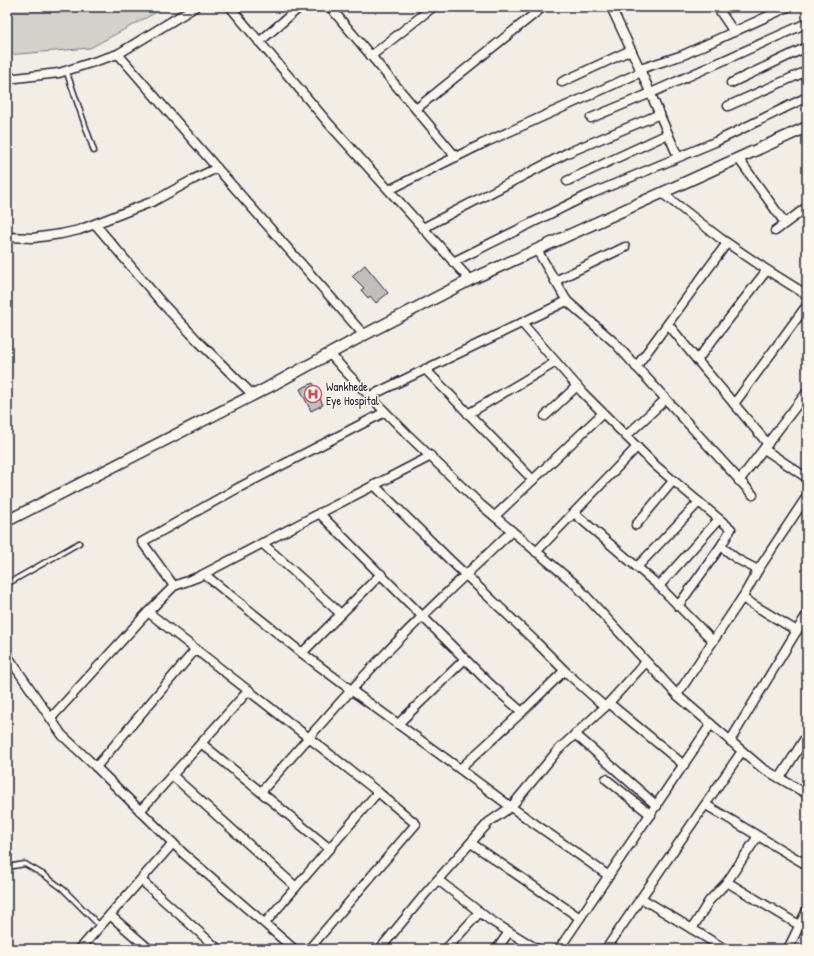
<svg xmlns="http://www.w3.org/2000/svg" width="814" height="956" font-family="'Patrick Hand',sans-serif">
<rect width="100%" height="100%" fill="#f2eee5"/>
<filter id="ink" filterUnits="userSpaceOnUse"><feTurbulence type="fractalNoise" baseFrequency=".025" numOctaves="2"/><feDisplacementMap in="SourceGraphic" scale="8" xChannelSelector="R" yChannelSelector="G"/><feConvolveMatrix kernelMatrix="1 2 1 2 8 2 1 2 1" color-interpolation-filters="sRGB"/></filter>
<g filter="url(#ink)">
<!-- green -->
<polygon fill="#d4d1cc" stroke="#7b7a84" points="7,7 166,7 90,48 7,55"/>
<!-- building -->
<g fill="#c2bebe" stroke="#22223b">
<polygon points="365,265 388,293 376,303 370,296 368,298 361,290 364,288 352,276"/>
<polygon points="313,383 323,405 311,411 300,389"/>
</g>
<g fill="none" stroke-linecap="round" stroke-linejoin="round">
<!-- service casing -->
<g stroke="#22223b" stroke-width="7">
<g id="service">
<polyline points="66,70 94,151"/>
<polyline points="7,584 79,543"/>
<polyline points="7,867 25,864 44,875 63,889 100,926"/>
</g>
</g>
<!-- minor casing -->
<g stroke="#22223b" stroke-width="11">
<g id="minor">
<polyline points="230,7 330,125 470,280"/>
<polyline points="330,7 456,157"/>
<polyline points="611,7 640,69 678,157"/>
<polyline points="717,7 734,32"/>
<polyline points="259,42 300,7"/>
<polyline points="118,54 217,168 364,335"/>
<polyline points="371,56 433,7"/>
<polyline points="640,69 683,55 788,7"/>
<polyline points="7,79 59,73 118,54 195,7"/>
<polyline points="562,82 631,50"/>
<polyline points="731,83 807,47"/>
<polyline points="728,106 807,71"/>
<polyline points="416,109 543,7"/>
<polyline points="591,118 651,93 807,23"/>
<polyline points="738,158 785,223"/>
<polyline points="567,181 668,134"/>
<polyline points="389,190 482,144 641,72"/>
<polyline points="662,193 720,238 767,270 807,295"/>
<polyline points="95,224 162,303 199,342 253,395"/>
<polyline points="423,228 567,153 660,114"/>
<polyline points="775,231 807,207"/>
<polyline points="7,237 33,238 61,234 79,230 154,201 194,179 217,168"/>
<polyline points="537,250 567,301 614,342 753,495"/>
<polyline points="453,262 586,196 715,142 807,97"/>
<polyline points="555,281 625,247"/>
<polyline points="522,323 583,393 656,466 731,529 721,546 737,559 758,570"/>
<polyline points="668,324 697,360 768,444"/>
<polyline points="330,354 347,373 409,436 481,505 575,584 677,695 762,768 807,794"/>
<polyline points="697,360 767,270"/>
<polyline points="636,367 727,243"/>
<polyline points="425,369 533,480"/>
<polyline points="370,396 567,301"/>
<polyline points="734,404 807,305"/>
<polyline points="468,414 556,362"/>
<polyline points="545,416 577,386"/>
<polyline points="626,436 666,399"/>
<polyline points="764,449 807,478"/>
<polyline points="739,481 807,392"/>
<polyline points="374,485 449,559 534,640 567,673 605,707"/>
<polyline points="319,513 490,684 522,712"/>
<polyline points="574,513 659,586 713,641"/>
<polyline points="495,516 603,413"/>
<polyline points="636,525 673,481"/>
<polyline points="262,543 341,614"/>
<polyline points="536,552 637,447"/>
<polyline points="637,567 699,502"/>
<polyline points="204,574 302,653 351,690 460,769 511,807 609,876"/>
<polyline points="174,586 142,542 238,488 385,412"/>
<polyline points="659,586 719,519"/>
<polyline points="742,598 797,631"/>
<polyline points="678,606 721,546"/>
<polyline points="148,612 378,792 416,824 309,949"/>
<polyline points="302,653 381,574"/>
<polyline points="7,655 62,735 96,767 183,853 294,949"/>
<polyline points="677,695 744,595 758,570 807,496"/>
<polyline points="609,703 684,765"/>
<polyline points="51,718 148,612 174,586 198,577 301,523 431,456"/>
<polyline points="398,724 465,659"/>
<polyline points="575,734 657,806"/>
<polyline points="730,741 807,614"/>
<polyline points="201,743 330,849"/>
<polyline points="96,767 196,649"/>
<polyline points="460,769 522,712 564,671"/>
<polyline points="172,775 296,887"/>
<polyline points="780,778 807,735"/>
<polyline points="606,779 651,815"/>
<path d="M 261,792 C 301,746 341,700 383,656 C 424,613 469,572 512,531"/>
<polyline points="706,805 807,865"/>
<polyline points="140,811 249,690"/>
<polyline points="471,843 580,918"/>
<polyline points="141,880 218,949"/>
<polyline points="438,880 490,920 537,949"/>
<polyline points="727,882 799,925"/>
<polyline points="641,898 725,949"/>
<polyline points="110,915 149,949"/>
<polyline points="265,923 378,792"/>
<polyline points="692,929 709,901 727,882 758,836"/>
<polyline points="80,949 173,843"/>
<polyline points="380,949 425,894 489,822 511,807 558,750 605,707 646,662"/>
<polyline points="446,949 480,912"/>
<polyline points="497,949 509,932"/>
<polyline points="559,949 711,724"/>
<polyline points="606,949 742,751"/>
<polyline points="788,949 807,910"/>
</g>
</g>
<!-- tertiary casing -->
<g stroke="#22223b" stroke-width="13">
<polyline id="tertiary" points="7,521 267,388 364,335 470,280 807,127"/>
</g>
<!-- service -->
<use href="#service" stroke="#fbf7ec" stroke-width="4"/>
<!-- minor -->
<use href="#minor" stroke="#fbf7ec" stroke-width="8"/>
<!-- tertiary -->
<use href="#tertiary" stroke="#fbf7ec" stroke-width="10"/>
</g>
</g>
<!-- icons -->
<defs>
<g id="hospital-ring" transform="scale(0.9)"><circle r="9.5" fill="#fbf7ec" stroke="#d1495b" stroke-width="1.5"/><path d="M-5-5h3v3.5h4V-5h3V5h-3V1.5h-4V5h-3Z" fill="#d1495b"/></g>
</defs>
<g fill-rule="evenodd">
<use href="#hospital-ring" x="313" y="394"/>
</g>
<g text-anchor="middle" stroke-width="3" stroke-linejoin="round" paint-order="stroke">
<!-- poi labels -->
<g font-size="12" fill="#22223b" stroke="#fbf7ec" text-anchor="start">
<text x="326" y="391">Wankhede<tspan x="326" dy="14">Eye Hospital</tspan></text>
</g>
</g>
<!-- margin -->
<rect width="814" height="956" fill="none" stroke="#fbf7ec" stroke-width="24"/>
<rect x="12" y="12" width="790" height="932" fill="none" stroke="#22223b" stroke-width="1.5" filter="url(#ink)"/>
</svg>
